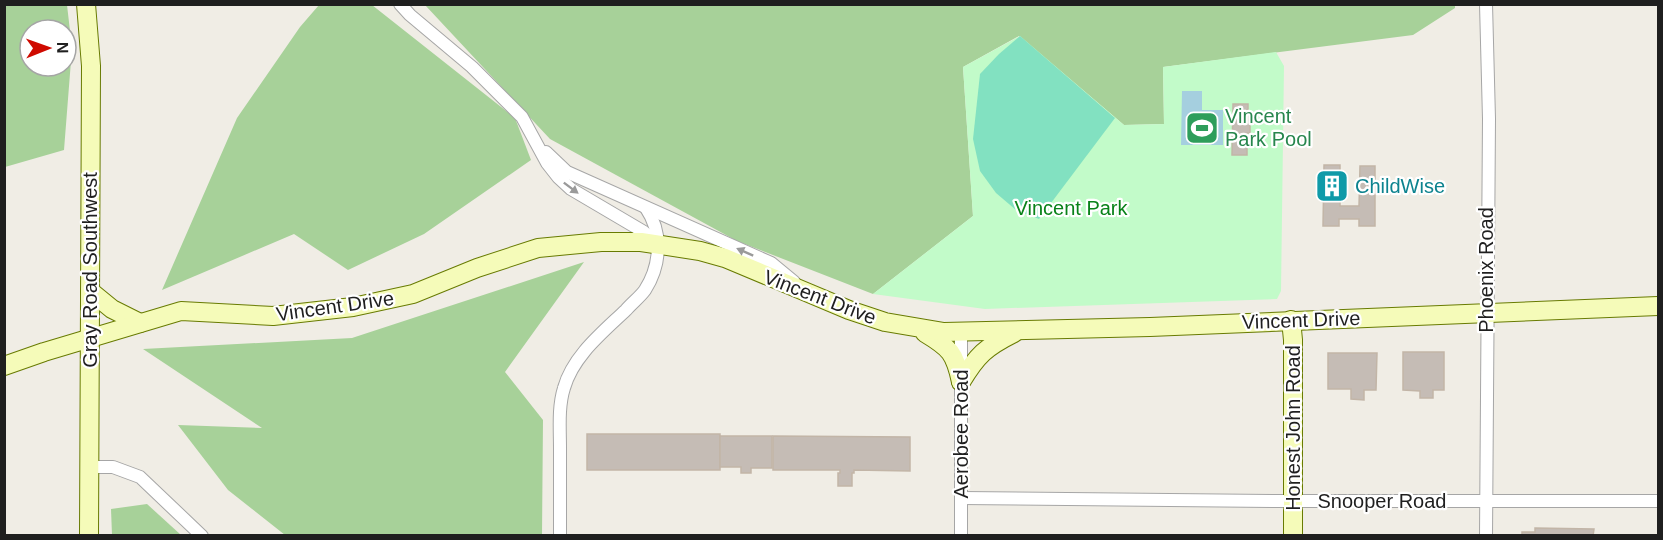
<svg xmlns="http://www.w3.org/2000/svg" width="1663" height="540" font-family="Helvetica,sans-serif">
<rect width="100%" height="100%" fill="#f0ede5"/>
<!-- forest -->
<g fill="#a7d199" fill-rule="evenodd">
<path d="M 5,4 L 67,5 L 72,48 L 64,150 L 5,167 ZM 30,30 L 66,30 L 66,66 L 30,66 Z"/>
<polygon points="1455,4 1455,8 1413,35 1163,67 1164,124 1124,125 1019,36 963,67 973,216 873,294 737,241 550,139 425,5"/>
<polygon points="319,5 372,5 515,118 531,160 424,234 348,270 294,234 162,290 237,118 300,27"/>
<polygon points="584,262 505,372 543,420 542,535 285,535 228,490 178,425 262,428 143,349 352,338"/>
<polygon points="147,504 181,535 112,535 111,509"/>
</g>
<!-- park -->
<polygon fill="#c2fbc9" points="1020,36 1124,125 1164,124 1163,67 1276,52 1284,66 1281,291 1277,299 985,309 873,294 973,216 963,67"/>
<!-- pitch -->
<polygon fill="#82e1c1" points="1020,36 1115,118 1039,219 1016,210 996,193 980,171 973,139 980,74 999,54"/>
<!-- water -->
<polygon fill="#a5cfdf" points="1182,91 1202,91 1202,110 1223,110 1223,145 1181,145"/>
<!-- building -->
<g fill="#c5bcb5" stroke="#c2b5a7" stroke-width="1.5">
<polygon points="1233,104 1248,104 1248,120 1250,120 1250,133 1247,133 1247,155 1232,155"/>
<polygon points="1324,165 1340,165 1340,206 1359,206 1360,166 1375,166 1375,226 1359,226 1359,219 1339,219 1339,226 1323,226"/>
<polygon points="1403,352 1444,352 1444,390 1433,390 1433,398 1420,398 1420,391 1403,390"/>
<polygon points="1328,353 1377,353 1376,390 1364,390 1364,400 1351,399 1351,389 1328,389"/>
<rect x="587" y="434" width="133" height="36"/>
<polygon points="720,436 772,436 772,468 751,468 751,473 741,473 741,467 720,467"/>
<polygon points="773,436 910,437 910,471 854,470 854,473 852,473 852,486 838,486 838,473 840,473 840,470 773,470"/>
<polygon points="1535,528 1594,529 1593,536 1522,536 1522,532 1535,532"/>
</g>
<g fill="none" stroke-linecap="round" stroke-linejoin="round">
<!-- street casing -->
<g stroke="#a6a6a6" stroke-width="14">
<g id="street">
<polyline points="400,4 410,15 472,67 522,117 547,163 558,177 571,189 644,232 657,243"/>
<polyline points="1486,4 1489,119 1486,536"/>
<polyline points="546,152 567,172 771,263 794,282"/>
<polyline points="90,467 113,467 140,477 202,536"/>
<polyline points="961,498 1278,501 1658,501"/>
<path d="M 560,536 C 560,506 560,477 560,448 C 560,429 558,407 564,388 C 573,356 602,333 626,310 C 632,303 640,297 645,290 C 661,265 663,233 646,208"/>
<polyline points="961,536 961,332"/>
</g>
</g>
<!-- secondary casing -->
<g stroke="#687b02" stroke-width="20">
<g id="secondary">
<polyline points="86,4 91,66 89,536"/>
<polyline points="90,291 112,309 140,323"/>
<polyline points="1291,320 1293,340 1293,536"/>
<path d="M 925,333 C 950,348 955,353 961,382"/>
<polyline points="4,366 44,352 181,311 273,316 353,307 413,294 477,268 538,248 601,242 641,242 700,251 725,258 849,310 885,322 944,332 1150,327 1658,306"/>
<path d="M 961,382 C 977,355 986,347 1014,333"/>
</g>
</g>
<!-- street -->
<use href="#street" stroke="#fff" stroke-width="12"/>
<!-- secondary -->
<use href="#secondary" stroke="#f5fbb9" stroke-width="18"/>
</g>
<!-- one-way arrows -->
<defs><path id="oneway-solid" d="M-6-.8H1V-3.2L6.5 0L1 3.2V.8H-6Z" transform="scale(1.5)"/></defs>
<g fill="#9a9a9a">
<use href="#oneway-solid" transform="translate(571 188) rotate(37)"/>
<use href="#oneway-solid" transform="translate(745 252) rotate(-156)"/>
</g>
<!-- icons -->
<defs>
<g id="stadium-square" transform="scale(1.725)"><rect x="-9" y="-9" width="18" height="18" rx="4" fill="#2e9e5b" stroke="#fff"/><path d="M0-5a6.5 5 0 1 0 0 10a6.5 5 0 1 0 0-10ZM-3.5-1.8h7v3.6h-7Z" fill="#fff"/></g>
<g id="building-square" transform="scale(1.725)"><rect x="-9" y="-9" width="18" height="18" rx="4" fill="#0f9aa8" stroke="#fff"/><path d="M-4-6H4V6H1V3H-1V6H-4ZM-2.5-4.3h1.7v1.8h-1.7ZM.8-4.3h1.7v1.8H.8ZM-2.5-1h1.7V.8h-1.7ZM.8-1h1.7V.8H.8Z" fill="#fff"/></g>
</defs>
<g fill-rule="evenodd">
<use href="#stadium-square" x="1202" y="128"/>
<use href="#building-square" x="1332" y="186"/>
</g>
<g text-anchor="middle" stroke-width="4.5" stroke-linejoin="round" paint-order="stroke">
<!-- leisure labels -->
<g font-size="20" fill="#27864d" stroke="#fff" text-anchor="start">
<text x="1225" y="123">Vincent<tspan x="1225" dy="23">Park Pool</tspan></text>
</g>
<!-- culture labels -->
<g font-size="20" fill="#0d838f" stroke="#fff" text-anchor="start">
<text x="1355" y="193">ChildWise</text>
</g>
<!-- park labels -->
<g font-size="20" fill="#098219" stroke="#fff">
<text x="1071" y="215">Vincent Park</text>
</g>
<!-- street labels -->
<g font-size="20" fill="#1f1f1f" stroke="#fff">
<text transform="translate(90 270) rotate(-90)" y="7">Gray Road Southwest</text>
<text transform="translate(1486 270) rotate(-90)" y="7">Phoenix Road</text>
<text transform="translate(820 297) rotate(21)" y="7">Vincent Drive</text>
<text transform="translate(335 306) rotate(-8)" y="7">Vincent Drive</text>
<text transform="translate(1301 320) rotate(-2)" y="7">Vincent Drive</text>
<text transform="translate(1293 428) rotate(-90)" y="7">Honest John Road</text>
<text transform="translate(961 434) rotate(-90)" y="7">Aerobee Road</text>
<text x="1382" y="508">Snooper Road</text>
</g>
</g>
<!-- border -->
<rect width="1663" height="540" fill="none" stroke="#1f1f1f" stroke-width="12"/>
<!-- north arrow -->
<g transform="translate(48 48) rotate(89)"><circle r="28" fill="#ffffff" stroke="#a5a5a5" stroke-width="1.5"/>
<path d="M0-4.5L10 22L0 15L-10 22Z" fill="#cf0a00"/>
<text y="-9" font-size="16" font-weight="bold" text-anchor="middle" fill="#1f1f1f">N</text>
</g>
</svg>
